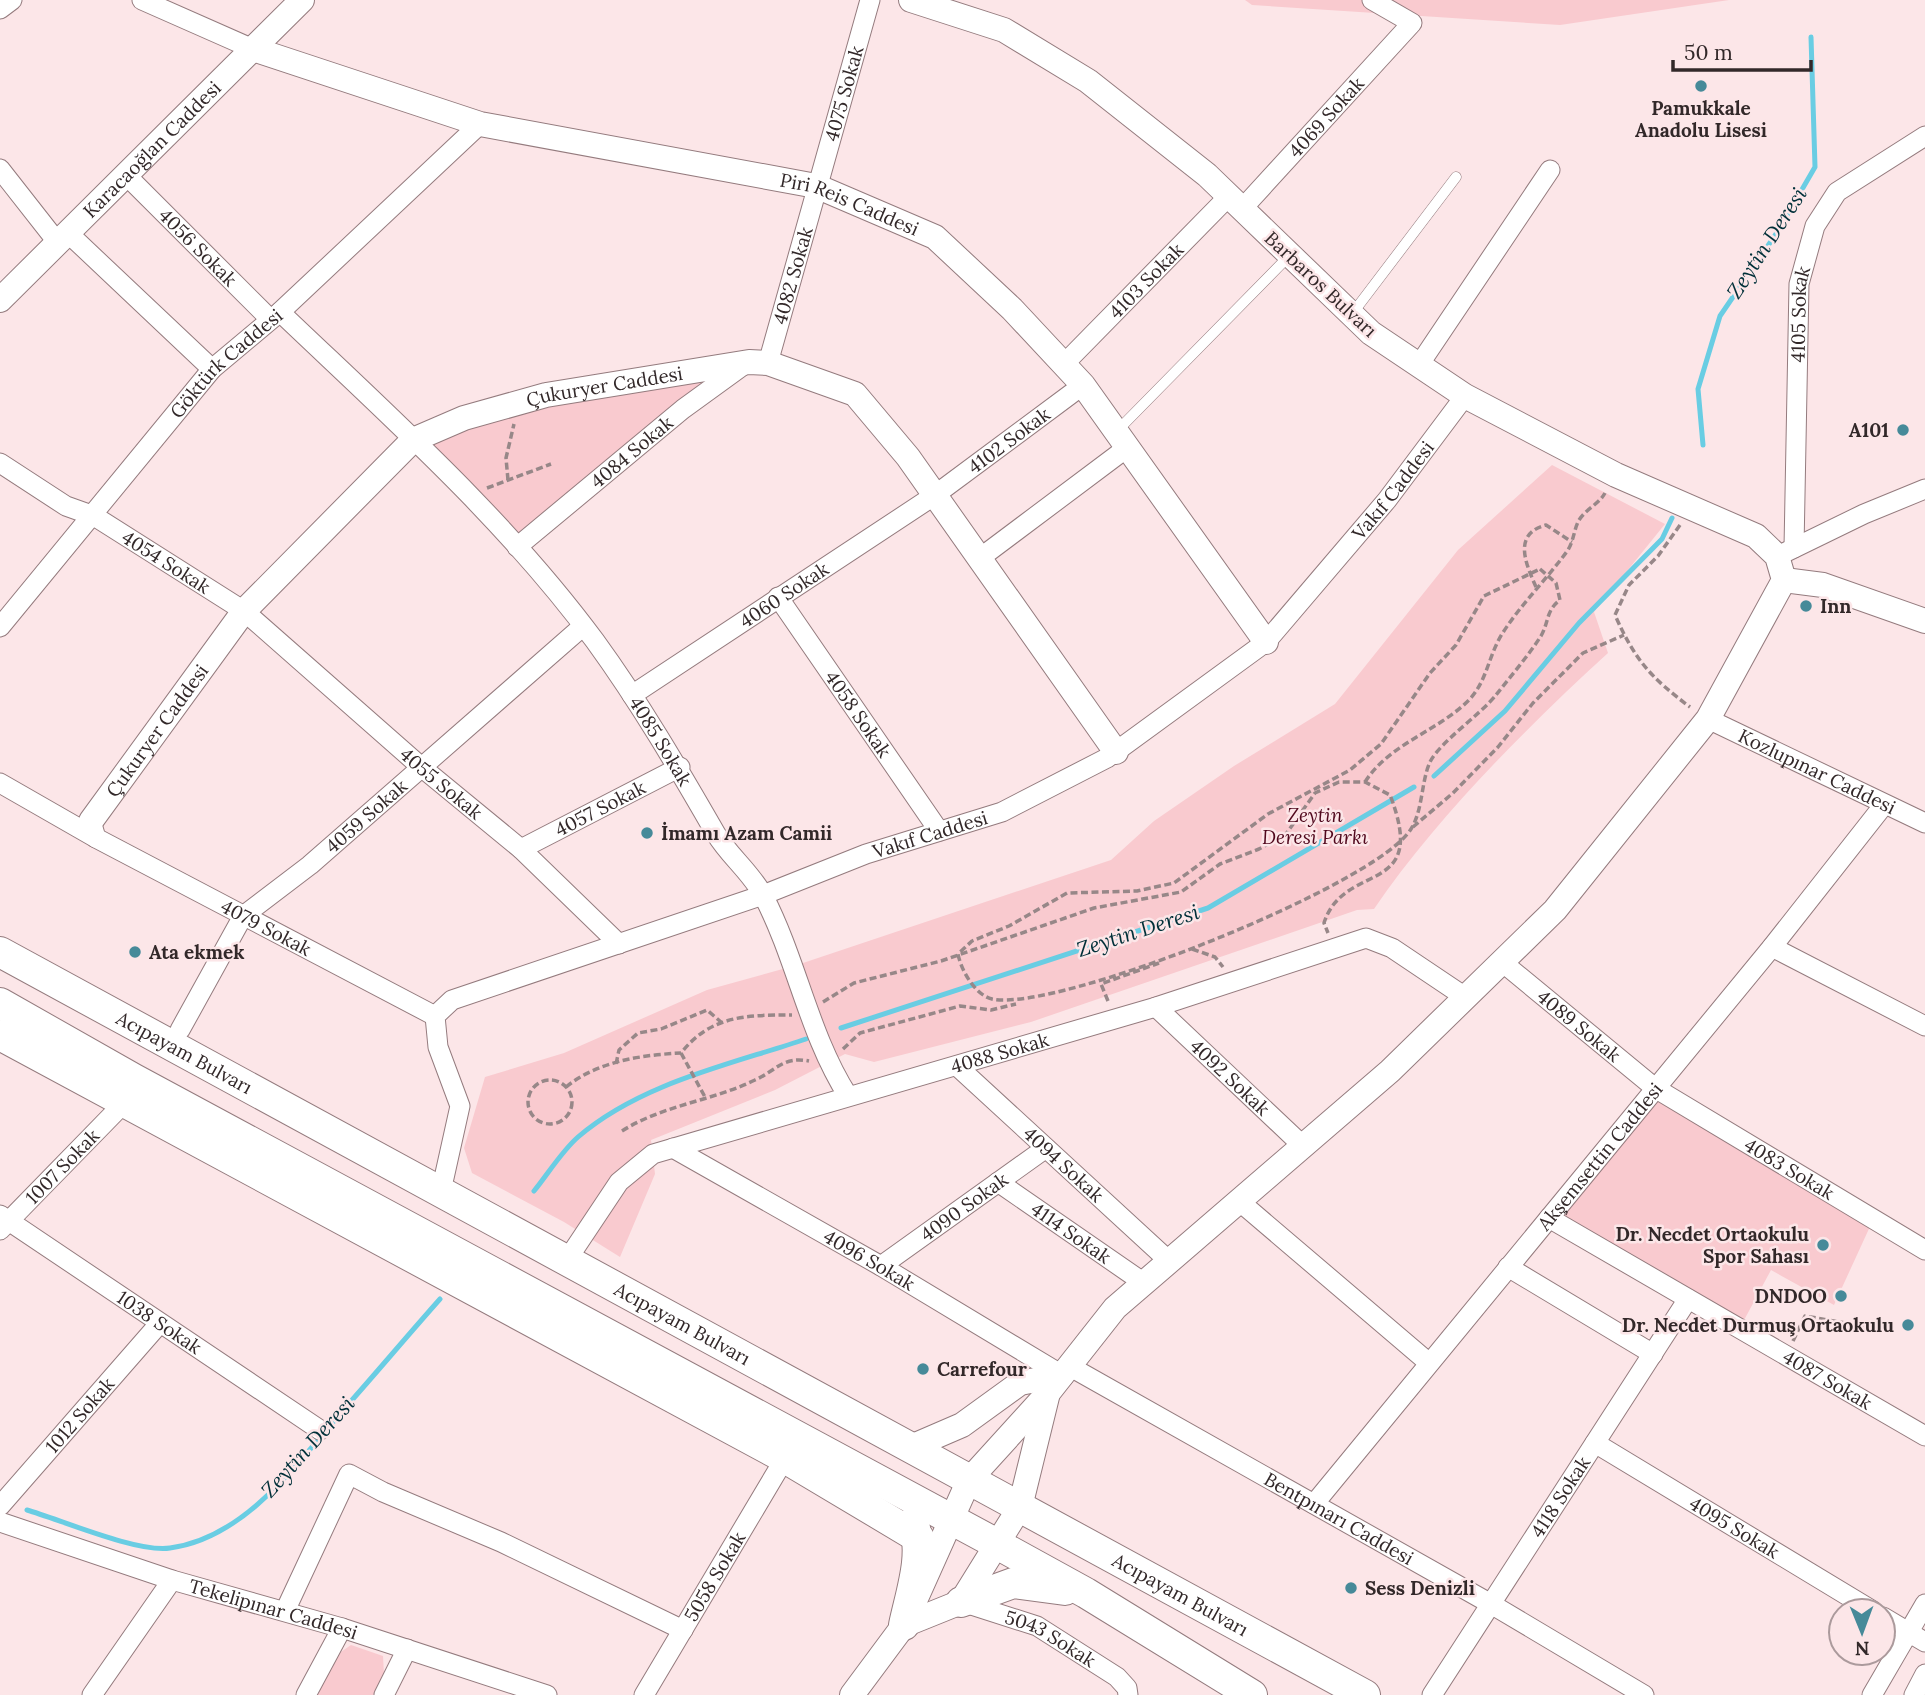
<svg xmlns="http://www.w3.org/2000/svg" width="1925" height="1695" font-family="Lora,serif">
<rect width="100%" height="100%" fill="#fce6e8"/>
<!-- green -->
<g fill="#f9cacf">
<polygon points="1245,0 1729,0 1560,25 1252,5"/>
<polygon points="720,376 516,538 430,442 436,437 580,398"/>
<path d="M 1552,465 L 1665,524 L 1594,612 L 1608,653 C 1527,727 1436,818 1374,909 L 1357,910 L 1031,1022 L 874,1062 L 845,1054 L 775,1090 L 651,1140 L 655,1174 L 620,1257 L 564,1222 L 472,1173 L 464,1148 L 485,1077 L 564,1053 L 707,990 L 797,965 L 1111,860 L 1154,821 L 1234,766 L 1335,704 L 1458,550 Z"/>
<polygon points="1654,1095 1873,1220 1834,1305 1771,1270 1743,1322 1562,1216"/>
<polygon points="351,1645 383,1656 384,1675 373,1695 316,1695 338,1654"/>
</g>
<g fill="none" stroke-linecap="round" stroke-linejoin="round">
<!-- stream -->
<g stroke="#69cde3" stroke-width="5">
<polyline points="1703,445 1698,389 1720,316 1778,231 1815,167 1811,37"/>
<polyline points="1434,776 1505,711 1579,623 1662,539 1672,518"/>
<polyline points="841,1028 1208,908 1414,787"/>
<path d="M 534,1191 C 548,1174 561,1152 578,1137 C 641,1083 729,1065 806,1039"/>
<path d="M 27,1510 C 61,1520 138,1553 170,1548 C 246,1538 299,1461 345,1408 C 377,1372 408,1335 440,1299"/>
</g>
<!-- service casing -->
<g stroke="#947b7e" stroke-width="11">
<g id="service">
<polyline points="1352,314 1456,177"/>
<polyline points="1117,431 1290,255"/>
</g>
</g>
<!-- minor casing -->
<g stroke="#947b7e" stroke-width="21">
<g id="minor">
<polyline points="142,0 253,49"/>
<polyline points="0,9 12,0"/>
<polyline points="0,169 58,243"/>
<path id="s1" d="M 126,175 L 269,318"/>
<path id="s2" d="M 1241,210 L 1412,23 L 1372,0"/>
<polyline points="68,233 212,369"/>
<path id="s3" d="M 280,312 C 389,416 505,519 595,641 C 640,703 678,768 716,834 C 729,856 752,873 764,897 C 797,961 809,1035 848,1096"/>
<path id="s4" d="M 768,363 L 870,0"/>
<path id="s5" d="M 1064,364 L 1228,197"/>
<polyline points="1419,365 1550,170"/>
<path id="s6" d="M 0,463 L 66,506 L 94,516 L 244,611 L 420,766 L 521,849 L 619,944"/>
<path id="s7" d="M 517,547 L 683,409 L 745,364"/>
<path id="s8" d="M 1794,548 L 1799,284 L 1815,226 L 1837,192 L 1925,136"/>
<polyline points="1786,552 1864,514 1925,489"/>
<polyline points="980,558 1128,447"/>
<path id="s9" d="M 778,597 L 939,831"/>
<path id="s10" d="M 0,627 L 212,369 L 280,312 L 480,124"/>
<path id="s11" d="M 632,695 L 935,495 L 1083,385"/>
<path id="s12" d="M 1708,719 L 1925,823"/>
<polyline points="0,783 96,838"/>
<path id="s13" d="M 91,821 L 96,838 L 435,1016"/>
<path id="s14" d="M 521,849 L 680,767"/>
<polyline points="1772,947 1925,1026"/>
<path id="s15" d="M 1502,962 L 1655,1088 L 1925,1250"/>
<path id="s16" d="M 1156,1007 L 1303,1146"/>
<path id="s17" d="M 180,1030 L 243,916 L 310,865 L 582,627"/>
<path id="s18" d="M 957,1066 L 1169,1261"/>
<path id="s19" d="M 673,1148 L 881,1266 L 1062,1375"/>
<path id="s20" d="M 998,1182 L 1144,1283"/>
<path id="s21" d="M 438,1188 L 444,1178 L 460,1106 L 438,1047 L 435,1016 L 452,1000 L 763,895 L 866,854 L 1002,812 L 1107,758 L 1266,642 L 1387,500 L 1465,396"/>
<polyline points="1239,1201 1429,1363"/>
<path id="s22" d="M 0,1215 L 320,1430"/>
<path id="s23" d="M 1549,1218 L 1925,1436"/>
<path id="s24" d="M 0,1230 L 124,1103"/>
<path id="s25" d="M 567,1260 L 619,1182 L 653,1154 L 1156,1007 L 1366,938 L 1392,948 L 1465,997"/>
<path id="s26" d="M 881,1266 L 1046,1148"/>
<polyline points="1508,1267 1653,1354"/>
<path id="s27" d="M 1069,1366 L 1491,1604 L 1644,1695"/>
<path id="s28" d="M 1595,1443 L 1873,1611"/>
<path id="s29" d="M 1314,1504 L 1772,947 L 1883,806"/>
<path id="s30" d="M 0,1506 L 159,1324"/>
<path id="s31" d="M 0,1522 L 172,1580 L 342,1628 L 547,1695"/>
<path id="s32" d="M 962,1602 L 1037,1626 L 1117,1677 L 1127,1688 L 1128,1695"/>
<polyline points="285,1611 349,1474 383,1492 501,1542 683,1630"/>
<polyline points="1883,1617 1925,1642"/>
<polyline points="92,1695 172,1580"/>
<polyline points="306,1695 342,1628"/>
<polyline points="384,1695 407,1649"/>
<path id="s33" d="M 644,1695 L 785,1458"/>
<path id="s34" d="M 1432,1695 L 1688,1299"/>
<polyline points="1872,1695 1925,1604"/>
<polyline points="1914,1695 1925,1674"/>
</g>
</g>
<!-- tertiary casing -->
<g stroke="#947b7e" stroke-width="26">
<g id="tertiary">
<path id="s35" d="M 253,49 L 480,124 L 816,186 L 935,237 L 1012,309 L 1083,385 L 1266,642"/>
<path id="s36" d="M 0,300 L 302,0"/>
<polyline points="1784,580 1823,585 1925,621"/>
<path id="s37" d="M 91,821 L 244,611 L 413,440 L 464,418 L 546,395 L 749,362 L 768,363 L 855,394 L 908,457 L 1116,752"/>
<polyline points="911,1447 962,1425 1020,1383 1062,1375"/>
<polyline points="904,1625 961,1602 1020,1507 1047,1397"/>
<polyline points="852,1695 904,1625 969,1480 1048,1393 1115,1308 1390,1071 1555,910 1708,719 1784,580 1777,556 1756,536 1616,475 1465,396 1371,333 1207,175 1088,81 1004,30 911,0"/>
</g>
</g>
<!-- primary casing -->
<g stroke="#947b7e" stroke-width="32">
<g id="primary">
<path id="s38" d="M 0,952 L 1365,1695"/>
<polyline points="0,1003 134,1079 997,1544 1086,1593 1252,1695"/>
<polyline points="0,1035 785,1458 919,1538"/>
<polyline points="961,1602 1013,1583 1065,1590"/>
<path d="M 904,1625 C 911,1592 925,1554 913,1522"/>
</g>
</g>
<!-- path -->
<g stroke="#978788" stroke-width="3.5" stroke-dasharray="7 3.5" stroke-linecap="butt">
<polyline points="508,480 506,458 514,424"/>
<polyline points="487,488 551,464"/>
<path d="M 1680,525 L 1658,556 L 1629,585 L 1615,615 C 1635,660 1650,677 1690,707"/>
<path d="M 1540,569 L 1556,583 L 1560,600 C 1546,610 1549,622 1541,636 C 1528,656 1511,676 1496,695 C 1481,714 1439,743 1430,762 C 1421,782 1423,810 1411,829 C 1377,885 1056,1013 992,999 C 975,995 961,970 958,954 L 972,941 L 1009,926 L 1067,893 L 1137,891 L 1174,883 L 1268,814 L 1350,770 L 1381,744 L 1430,673 L 1456,645 L 1484,596 Z"/>
<path d="M 1536,587 C 1526,564 1512,534 1546,525 L 1572,542"/>
<path d="M 1365,782 C 1390,743 1437,732 1469,700 C 1487,681 1488,657 1502,634 C 1521,604 1547,579 1568,550 C 1574,540 1574,529 1579,520 C 1586,509 1599,504 1605,493"/>
<polyline points="1413,827 1453,793 1498,747 1533,703 1583,653 1624,635"/>
<polyline points="1192,949 1215,957 1223,967"/>
<polyline points="1108,1001 1101,984 1159,963"/>
<path d="M 823,1002 L 854,983 L 941,961 L 1094,908 L 1181,892 L 1220,864 L 1259,849 L 1286,834 L 1315,793 L 1339,782 L 1365,782 L 1390,795 C 1430,898 1344,860 1324,923 L 1328,933"/>
<polyline points="843,1049 860,1033 960,1006 991,1010 1016,1004"/>
<polyline points="681,1053 705,1097"/>
<polyline points="616,1064 619,1050 638,1033 661,1029 707,1010 721,1022"/>
<circle cx="550" cy="1102" r="22"/>
<path d="M 566,1087 C 598,1061 642,1055 681,1053 C 711,1015 747,1015 792,1015"/>
<path d="M 622,1131 C 663,1105 712,1101 755,1080 C 777,1070 783,1056 809,1061"/>
<polyline points="1793,1341 1805,1316 1880,1329"/>
</g>
<!-- service -->
<use href="#service" stroke="#fff" stroke-width="10"/>
<!-- minor -->
<use href="#minor" stroke="#fff" stroke-width="19"/>
<!-- tertiary -->
<use href="#tertiary" stroke="#fff" stroke-width="24"/>
<!-- primary -->
<use href="#primary" stroke="#fff" stroke-width="30"/>
</g>
<!-- markers -->
<g fill="#468a99" stroke="#fce6e8" stroke-width="2.5">
<circle cx="1701" cy="86" r="7"/>
<circle cx="1903" cy="430" r="7"/>
<circle cx="1806" cy="606" r="7"/>
<circle cx="647" cy="833" r="7"/>
<circle cx="135" cy="952" r="7"/>
<circle cx="1823" cy="1245" r="7"/>
<circle cx="1841" cy="1296" r="7"/>
<circle cx="1908" cy="1325" r="7"/>
<circle cx="923" cy="1369" r="7"/>
<circle cx="1351" cy="1588" r="7"/>
</g>
<g text-anchor="middle" stroke-width="5" stroke-linejoin="round" paint-order="stroke">
<!-- street labels -->
<g font-size="19" fill="#322829" stroke="#fce6e8">
<text dy="7" stroke="none"><textPath href="#s4" startOffset="280">4075 Sokak</textPath></text>
<text dy="7" stroke="none"><textPath href="#s2" startOffset="126">4069 Sokak</textPath></text>
<text dy="7" stroke="none"><textPath href="#s36" startOffset="214">Karacaoğlan Caddesi</textPath></text>
<text dy="7" stroke="none"><textPath href="#s35" startOffset="618">Piri Reis Caddesi</textPath></text>
<text dy="7" stroke="none"><textPath href="#s1" startOffset="102">4056 Sokak</textPath></text>
<text dy="7" stroke="none"><textPath href="#s4" startOffset="91">4082 Sokak</textPath></text>
<text dy="7" stroke="none"><textPath href="#s5" startOffset="117">4103 Sokak</textPath></text>
<text transform="translate(1321 284) rotate(43)" y="7">Barbaros Bulvarı</text>
<text dy="7" stroke="none"><textPath href="#s8" startOffset="234">4105 Sokak</textPath></text>
<text dy="7" stroke="none"><textPath href="#s10" startOffset="348">Göktürk Caddesi</textPath></text>
<text dy="7" stroke="none"><textPath href="#s37" startOffset="700">Çukuryer Caddesi</textPath></text>
<text dy="7" stroke="none"><textPath href="#s11" startOffset="455">4102 Sokak</textPath></text>
<text dy="7" stroke="none"><textPath href="#s7" startOffset="149">4084 Sokak</textPath></text>
<text dy="7" stroke="none"><textPath href="#s21" startOffset="1297">Vakıf Caddesi</textPath></text>
<text dy="7" stroke="none"><textPath href="#s6" startOffset="194">4054 Sokak</textPath></text>
<text dy="7" stroke="none"><textPath href="#s11" startOffset="182">4060 Sokak</textPath></text>
<text dy="7" stroke="none"><textPath href="#s9" startOffset="142">4058 Sokak</textPath></text>
<text dy="7" stroke="none"><textPath href="#s37" startOffset="112">Çukuryer Caddesi</textPath></text>
<text dy="7" stroke="none"><textPath href="#s3" startOffset="576">4085 Sokak</textPath></text>
<text dy="7" stroke="none"><textPath href="#s12" startOffset="121">Kozlupınar Caddesi</textPath></text>
<text dy="7" stroke="none"><textPath href="#s6" startOffset="548">4055 Sokak</textPath></text>
<text dy="7" stroke="none"><textPath href="#s14" startOffset="89">4057 Sokak</textPath></text>
<text dy="7" stroke="none"><textPath href="#s17" startOffset="289">4059 Sokak</textPath></text>
<text dy="7" stroke="none"><textPath href="#s21" startOffset="709">Vakıf Caddesi</textPath></text>
<text dy="7" stroke="none"><textPath href="#s13" startOffset="210">4079 Sokak</textPath></text>
<text dy="7" stroke="none"><textPath href="#s15" startOffset="100">4089 Sokak</textPath></text>
<text dy="7" stroke="none"><textPath href="#s38" startOffset="210">Acıpayam Bulvarı</textPath></text>
<text dy="7" stroke="none"><textPath href="#s25" startOffset="499">4088 Sokak</textPath></text>
<text dy="7" stroke="none"><textPath href="#s16" startOffset="102">4092 Sokak</textPath></text>
<text dy="7" stroke="none"><textPath href="#s29" startOffset="450">Akşemsettin Caddesi</textPath></text>
<text dy="7" stroke="none"><textPath href="#s18" startOffset="145">4094 Sokak</textPath></text>
<text dy="7" stroke="none"><textPath href="#s24" startOffset="89">1007 Sokak</textPath></text>
<text dy="7" stroke="none"><textPath href="#s15" startOffset="355">4083 Sokak</textPath></text>
<text dy="7" stroke="none"><textPath href="#s26" startOffset="102">4090 Sokak</textPath></text>
<text dy="7" stroke="none"><textPath href="#s20" startOffset="89">4114 Sokak</textPath></text>
<text dy="7" stroke="none"><textPath href="#s19" startOffset="226">4096 Sokak</textPath></text>
<text dy="7" stroke="none"><textPath href="#s22" startOffset="192">1038 Sokak</textPath></text>
<text dy="7" stroke="none"><textPath href="#s38" startOffset="777">Acıpayam Bulvarı</textPath></text>
<text dy="7" stroke="none"><textPath href="#s23" startOffset="322">4087 Sokak</textPath></text>
<text dy="7" stroke="none"><textPath href="#s30" startOffset="121">1012 Sokak</textPath></text>
<text dy="7" stroke="none"><textPath href="#s34" startOffset="236">4118 Sokak</textPath></text>
<text dy="7" stroke="none"><textPath href="#s27" startOffset="310">Bentpınarı Caddesi</textPath></text>
<text dy="7" stroke="none"><textPath href="#s28" startOffset="163">4095 Sokak</textPath></text>
<text dy="7" stroke="none"><textPath href="#s33" startOffset="138">5058 Sokak</textPath></text>
<text dy="7" stroke="none"><textPath href="#s38" startOffset="1344">Acıpayam Bulvarı</textPath></text>
<text dy="7" stroke="none"><textPath href="#s31" startOffset="287">Tekelipınar Caddesi</textPath></text>
<text dy="7" stroke="none"><textPath href="#s32" startOffset="96">5043 Sokak</textPath></text>
</g>
<!-- poi labels -->
<g font-size="19" font-weight="bold" fill="#322829" stroke="#fce6e8" text-anchor="start">
<text x="1701" y="115" text-anchor="middle">Pamukkale<tspan x="1701" dy="22">Anadolu Lisesi</tspan></text>
<text x="1889" y="437" text-anchor="end">A101</text>
<text x="1820" y="613">Inn</text>
<text x="661" y="840">İmamı Azam Camii</text>
<text x="149" y="959">Ata ekmek</text>
<text x="1809" y="1241" text-anchor="end">Dr. Necdet Ortaokulu<tspan x="1809" dy="22">Spor Sahası</tspan></text>
<text x="1827" y="1303" text-anchor="end">DNDOO</text>
<text x="1894" y="1332" text-anchor="end">Dr. Necdet Durmuş Ortaokulu</text>
<text x="937" y="1376">Carrefour</text>
<text x="1365" y="1595">Sess Denizli</text>
</g>
<!-- park labels -->
<g font-size="19" font-style="italic" fill="#50071c" stroke="#fce6e8">
<text x="1315" y="822">Zeytin<tspan x="1315" dy="22">Deresi Parkı</tspan></text>
</g>
<!-- water labels -->
<g font-size="21" font-style="italic" fill="#003039" stroke="#fce6e8">
<text transform="translate(1767 243) rotate(-57)" y="7">Zeytin Deresi</text>
<text transform="translate(1138 931) rotate(-18)" y="7">Zeytin Deresi</text>
<text transform="translate(308 1447) rotate(-48)" y="7">Zeytin Deresi</text>
</g>
</g>
<!-- north arrow -->
<g transform="translate(1862 1632) rotate(179)"><circle r="33" fill="#fce6e8" stroke="#ab9a9c" stroke-width="2"/>
<path d="M0-5L12 26L0 18L-12 26Z" fill="#468a99"/>
<text y="-10" font-size="19" font-weight="bold" text-anchor="middle" fill="#322829">N</text>
</g>
<!-- scale -->
<path d="M1673 60v10h138v-10" fill="none" stroke="#322829" stroke-width="3.5"/>
<text x="1684" y="60" font-size="21" fill="#322829" stroke="#fce6e8" stroke-width="5" paint-order="stroke">50 m</text>
</svg>
